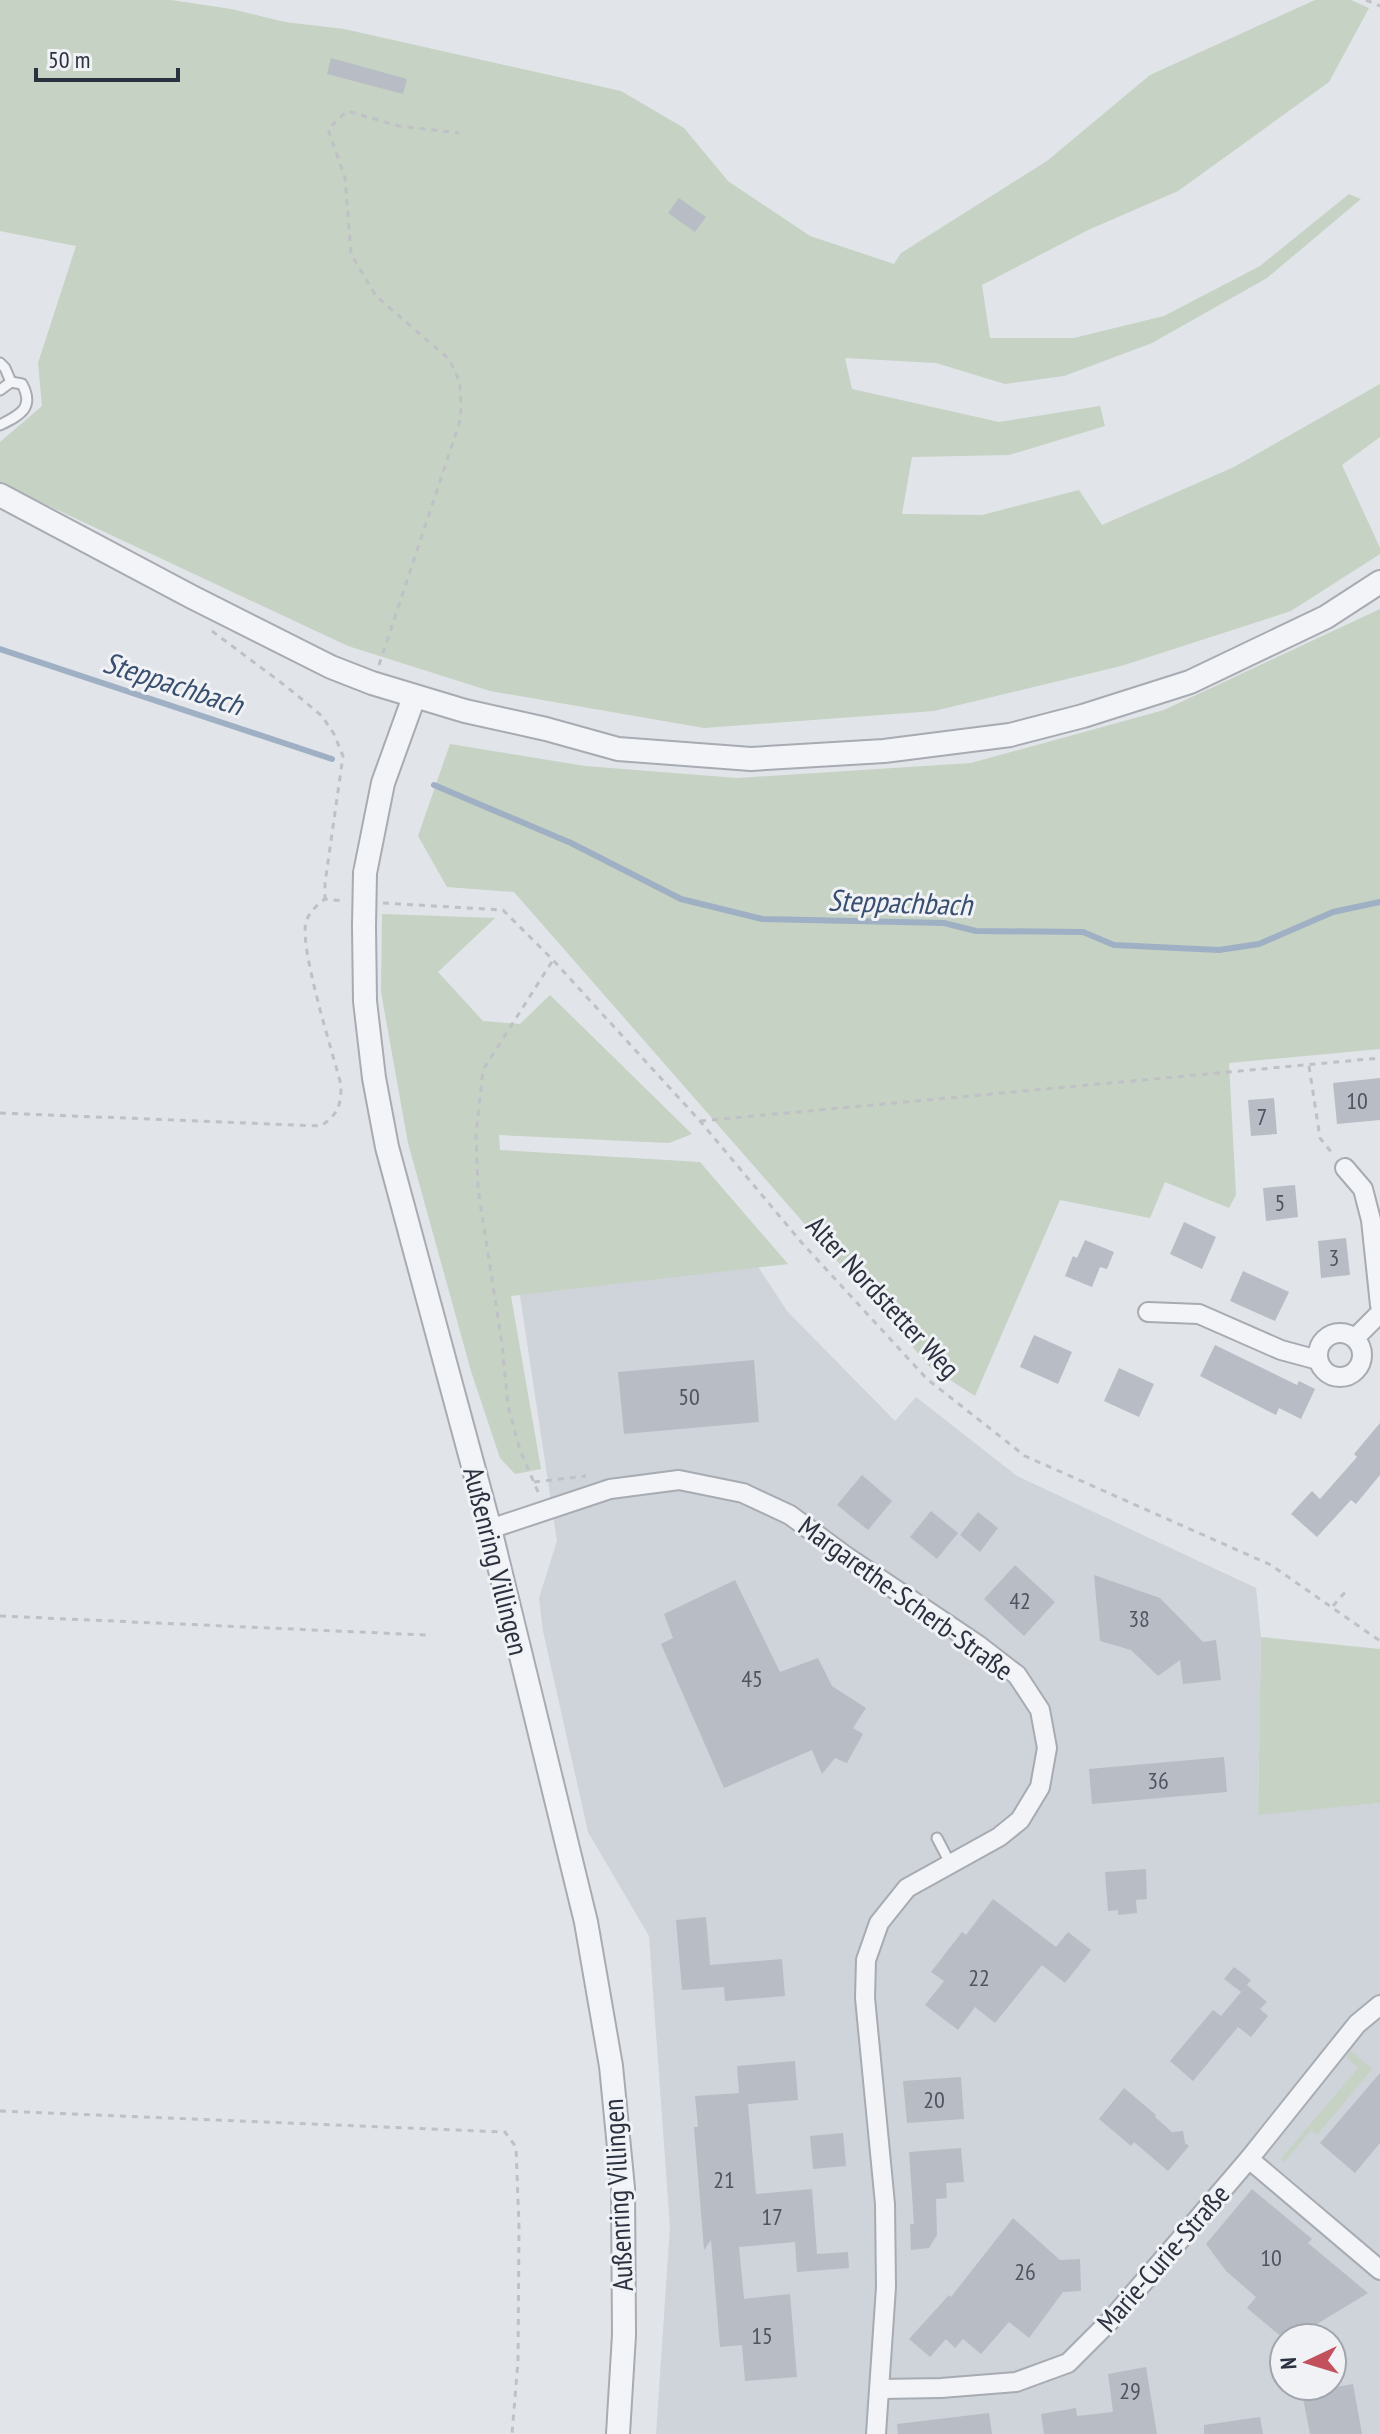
<svg xmlns="http://www.w3.org/2000/svg" width="1380" height="2434" font-family="'PT Sans Narrow',sans-serif">
<rect width="100%" height="100%" fill="#e1e4e8"/>
<!-- built -->
<path fill="#cfd3da" fill-rule="evenodd" d="M 501,1170 L 700,1178 L 787,1311 L 895,1421 L 916,1397 L 1017,1476 L 1256,1588 L 1261,1637 L 1258,1814 L 1380,1803 L 1380,2434 L 656,2434 L 670,2227 L 649,1936 L 588,1832 L 543,1631 L 539,1598 L 557,1541 ZM 1284,2338 L 1332,2338 L 1332,2386 L 1284,2386 Z"/>
<!-- green -->
<g fill="#c6d2c3">
<polygon points="0,0 171,0 231,9 285,22 344,29 621,91 684,128 728,181 810,236 894,264 901,253 1047,161 1150,75 1315,0 1351,0 1369,8 1329,82 1178,191 1088,230 982,285 990,338 1074,338 1164,316 1260,266 1349,194 1361,199 1267,278 1152,343 1064,376 1005,384 936,363 845,358 852,389 999,422 1100,406 1105,426 1009,455 912,457 902,514 982,515 1079,490 1102,525 1234,467 1380,384 1380,437 1342,465 1380,548 1380,554 1291,611 1121,666 934,711 704,728 490,691 348,646 0,483 0,442 42,406 38,363 76,246 0,231"/>
<polygon points="1380,609 1380,1049 1229,1063 1236,1195 1229,1208 1165,1182 1150,1218 1060,1200 975,1396 930,1367 514,892 447,887 418,836 450,744 585,766 737,778 971,763 1164,710"/>
<polygon points="382,914 495,918 438,972 483,1021 520,1024 550,995 692,1134 669,1143 499,1135 500,1150 700,1162 788,1264 511,1296 541,1469 515,1474 500,1458 471,1371 408,1143 381,992"/>
<polygon points="1261,1637 1380,1649 1380,1803 1258,1815"/>
<polygon points="1351,2051 1372,2069 1317,2135 1311,2130 1284,2162 1281,2159 1358,2068 1346,2057"/>
</g>
<g fill="none" stroke-linecap="round" stroke-linejoin="round">
<!-- stream -->
<g stroke="#9fb0c5" stroke-width="6">
<polyline points="0,649 332,759"/>
<polyline points="434,785 571,843 681,899 762,919 944,923 976,931 1083,932 1114,945 1219,950 1259,944 1333,912 1380,902"/>
</g>
</g>
<!-- building -->
<g fill="#b8bdc5">
<polygon points="331,58 407,79 403,94 327,74"/>
<polygon points="679,198 706,217 695,232 668,213"/>
<polygon points="1380,1078 1380,1120 1337,1124 1333,1083"/>
<polygon points="1274,1098 1277,1134 1251,1136 1248,1100"/>
<polygon points="1295,1185 1298,1217 1266,1221 1263,1188"/>
<polygon points="1184,1222 1216,1237 1202,1269 1170,1254"/>
<polygon points="1346,1238 1350,1275 1321,1278 1318,1241"/>
<polygon points="1085,1240 1114,1252 1107,1269 1100,1267 1092,1287 1065,1276 1073,1256 1077,1258"/>
<polygon points="1243,1271 1289,1292 1275,1321 1230,1301"/>
<polygon points="1034,1335 1072,1352 1058,1384 1020,1367"/>
<polygon points="1215,1345 1297,1385 1299,1381 1315,1389 1301,1419 1279,1408 1276,1415 1200,1376"/>
<polygon points="754,1360 759,1422 624,1434 618,1372"/>
<polygon points="1119,1368 1154,1384 1139,1417 1104,1401"/>
<polygon points="1380,1423 1380,1475 1356,1504 1351,1500 1317,1537 1291,1514 1312,1491 1320,1499 1357,1457 1354,1454"/>
<polygon points="862,1475 892,1501 868,1530 837,1505"/>
<polygon points="931,1511 958,1533 937,1559 910,1537"/>
<polygon points="978,1512 998,1528 980,1552 960,1535"/>
<polygon points="1015,1565 1055,1602 1024,1636 984,1599"/>
<polygon points="1094,1575 1160,1598 1203,1642 1216,1640 1221,1680 1183,1684 1180,1660 1158,1676 1131,1650 1100,1641"/>
<polygon points="735,1580 780,1672 818,1658 832,1686 866,1708 853,1728 863,1734 847,1763 835,1758 822,1774 812,1750 724,1788 661,1644 673,1638 664,1614"/>
<polygon points="1224,1757 1227,1792 1092,1804 1089,1769"/>
<polygon points="1146,1869 1147,1899 1136,1900 1137,1913 1118,1915 1118,1910 1108,1911 1105,1872"/>
<polygon points="993,1899 1056,1947 1068,1932 1091,1950 1065,1983 1042,1965 995,2023 975,2007 958,2030 925,2005 944,1981 931,1972 962,1932 966,1935"/>
<polygon points="706,1917 710,1965 782,1959 785,1996 725,2001 724,1987 682,1990 676,1920"/>
<polygon points="1234,1967 1251,1980 1241,1992 1224,1979"/>
<polygon points="1247,1985 1267,2002 1260,2009 1268,2016 1251,2037 1238,2027 1193,2081 1170,2061 1213,2010 1221,2016"/>
<polygon points="795,2061 798,2100 748,2104 756,2194 812,2189 817,2254 848,2252 849,2268 797,2272 795,2242 739,2247 744,2299 790,2294 797,2377 745,2381 742,2345 720,2347 711,2240 704,2250 694,2127 698,2127 695,2096 739,2093 737,2066"/>
<polygon points="1380,2073 1380,2143 1355,2173 1320,2143"/>
<polygon points="961,2077 964,2119 907,2123 903,2081"/>
<polygon points="1124,2088 1156,2115 1155,2117 1172,2132 1183,2131 1185,2143 1189,2146 1168,2171 1134,2142 1131,2146 1099,2119"/>
<polygon points="843,2133 846,2166 813,2169 810,2136"/>
<polygon points="961,2148 964,2182 946,2183 947,2198 936,2199 937,2235 929,2248 911,2250 910,2224 914,2224 909,2152"/>
<polygon points="1252,2189 1312,2239 1308,2243 1368,2293 1294,2338 1284,2339 1247,2308 1256,2297 1226,2271 1206,2244"/>
<polygon points="1013,2218 1060,2260 1080,2259 1081,2291 1063,2292 1029,2338 1009,2322 981,2354 963,2339 955,2348 946,2339 930,2357 909,2339 949,2295 951,2297"/>
<polygon points="1146,2367 1157,2434 1044,2434 1041,2414 1076,2408 1077,2416 1113,2412 1108,2374"/>
<polygon points="1353,2384 1362,2434 1310,2434 1302,2393"/>
<polygon points="989,2413 992,2434 898,2434 897,2424"/>
<polygon points="1260,2417 1263,2434 1204,2434 1204,2425"/>
</g>
<g fill="none" stroke-linecap="round" stroke-linejoin="round">
<!-- service casing -->
<g stroke="#a7abb2" stroke-width="13">
<g id="service">
<polyline points="0,363 5,368 11,382"/>
<path d="M 0,390 L 11,382 L 22,384 C 35,408 20,415 0,425"/>
<polyline points="937,1838 950,1863"/>
</g>
</g>
<!-- minor casing -->
<g stroke="#a7abb2" stroke-width="22">
<g id="minor">
<polyline points="1345,1168 1363,1189 1371,1220 1380,1305"/>
<polyline points="1148,1312 1199,1314 1281,1350 1318,1360"/>
<circle cx="1340" cy="1355" r="22"/>
<polyline points="1355,1338 1380,1313"/>
<polyline points="490,1529 610,1489 679,1480 743,1493 790,1515 847,1557 978,1645 1017,1675 1040,1710 1047,1748 1040,1787 1020,1820 999,1837 907,1888 879,1923 866,1960 865,1998 885,2204 886,2287 876,2434"/>
<polyline points="1249,2159 1380,2270"/>
<polyline points="880,2389 941,2388 1016,2382 1068,2363 1110,2321 1172,2249 1249,2159 1357,2024 1380,2005"/>
</g>
</g>
<!-- tertiary casing -->
<g stroke="#a7abb2" stroke-width="26">
<g id="tertiary">
<polyline points="0,495 192,597 331,667 372,683 465,711 546,729 618,749 751,759 884,751 1010,735 1083,716 1190,682 1326,617 1380,582"/>
<polyline points="365,873 383,783 414,697"/>
<polyline points="364,926 365,1001 374,1078 387,1147 490,1529 586,1922 611,2066 623,2188 624,2335 618,2434"/>
</g>
</g>
<!-- path -->
<g stroke="#bfc1c7" stroke-width="3" stroke-dasharray="6 6" stroke-linecap="butt">
<polyline points="1366,0 1380,6"/>
<polyline points="212,631 287,687 322,716 334,734 343,756 325,883 325,899"/>
<polyline points="379,665 461,418 460,382 449,359 376,296 351,254 345,178 328,129 347,111 399,126 459,133"/>
<polyline points="383,903 503,910 553,960 700,1121 802,1243 927,1379 1025,1456 1271,1565 1380,1641"/>
<polyline points="1309,1066 1320,1138 1332,1153"/>
<path d="M 0,1113 L 321,1126 C 338,1114 341,1106 341,1085 C 333,1053 299,948 306,922 C 309,912 317,905 325,899 L 344,901"/>
<polyline points="700,1121 1380,1058"/>
<polyline points="534,1482 586,1476"/>
<polyline points="538,1492 520,1450 508,1406 502,1344 478,1189 476,1134 483,1070 553,960"/>
<polyline points="1333,1606 1346,1591"/>
<polyline points="0,1616 426,1635"/>
<polyline points="0,2111 505,2132 516,2147 519,2227 518,2361 512,2434"/>
</g>
<!-- service -->
<use href="#service" stroke="#f3f4f7" stroke-width="9"/>
<!-- minor -->
<use href="#minor" stroke="#f3f4f7" stroke-width="18"/>
<!-- tertiary -->
<use href="#tertiary" stroke="#f3f4f7" stroke-width="22"/>
<!-- tertiary-bridge casing -->
<g stroke="#a7abb2" stroke-width="26" stroke-linecap="butt">
<polyline id="tertiary-bridge" points="364,926 365,873"/>
</g>
<!-- tertiary-bridge -->
<use href="#tertiary-bridge" stroke="#f3f4f7" stroke-width="22"/>
</g>
<g text-anchor="middle" stroke-width="6" stroke-linejoin="round" paint-order="stroke">
<!-- number labels -->
<g font-size="24" fill="#4e5460">
<text x="1357" y="1109">10</text>
<text x="1262" y="1125">7</text>
<text x="1280" y="1211">5</text>
<text x="1334" y="1266">3</text>
<text x="689" y="1405">50</text>
<text x="1020" y="1609">42</text>
<text x="1139" y="1627">38</text>
<text x="752" y="1687">45</text>
<text x="1158" y="1789">36</text>
<text x="979" y="1986">22</text>
<text x="934" y="2108">20</text>
<text x="724" y="2188">21</text>
<text x="772" y="2225">17</text>
<text x="1271" y="2266">10</text>
<text x="1025" y="2280">26</text>
<text x="762" y="2344">15</text>
<text x="1130" y="2399">29</text>
</g>
<!-- street labels -->
<g font-size="28" fill="#2b313f" stroke="#f0f2f6">
<text transform="translate(883 1297) rotate(47)" y="10">Alter Nordstetter Weg</text>
<text transform="translate(496 1561) rotate(76)" y="10">Außenring Villingen</text>
<text transform="translate(906 1598) rotate(36)" y="10">Margarethe-Scherb-Straße</text>
<text transform="translate(618 2195) rotate(-93)" y="10">Außenring Villingen</text>
<text transform="translate(1163 2258) rotate(-49)" y="10">Marie-Curie-Straße</text>
</g>
<!-- water labels -->
<g font-size="30" font-style="italic" fill="#384f6f" stroke="#f0f2f6">
<text transform="translate(173 684) rotate(18)" y="10">Steppachbach</text>
<text transform="translate(900 903) rotate(2)" y="10">Steppachbach</text>
</g>
</g>
<!-- north arrow -->
<g transform="translate(1308 2362) rotate(266)"><circle r="38" fill="#f0f2f6" stroke="#a1a5ad" stroke-width="2"/>
<path d="M0-6L14 30L0 20L-14 30Z" fill="#c3505d"/>
<text y="-12" font-size="22" font-weight="bold" text-anchor="middle" fill="#2b313f">N</text>
</g>
<!-- scale -->
<path d="M36 68v12h142v-12" fill="none" stroke="#2b313f" stroke-width="4"/>
<text x="48" y="68" font-size="24" fill="#2b313f" stroke="#f0f2f6" stroke-width="6" paint-order="stroke">50 m</text>
</svg>
